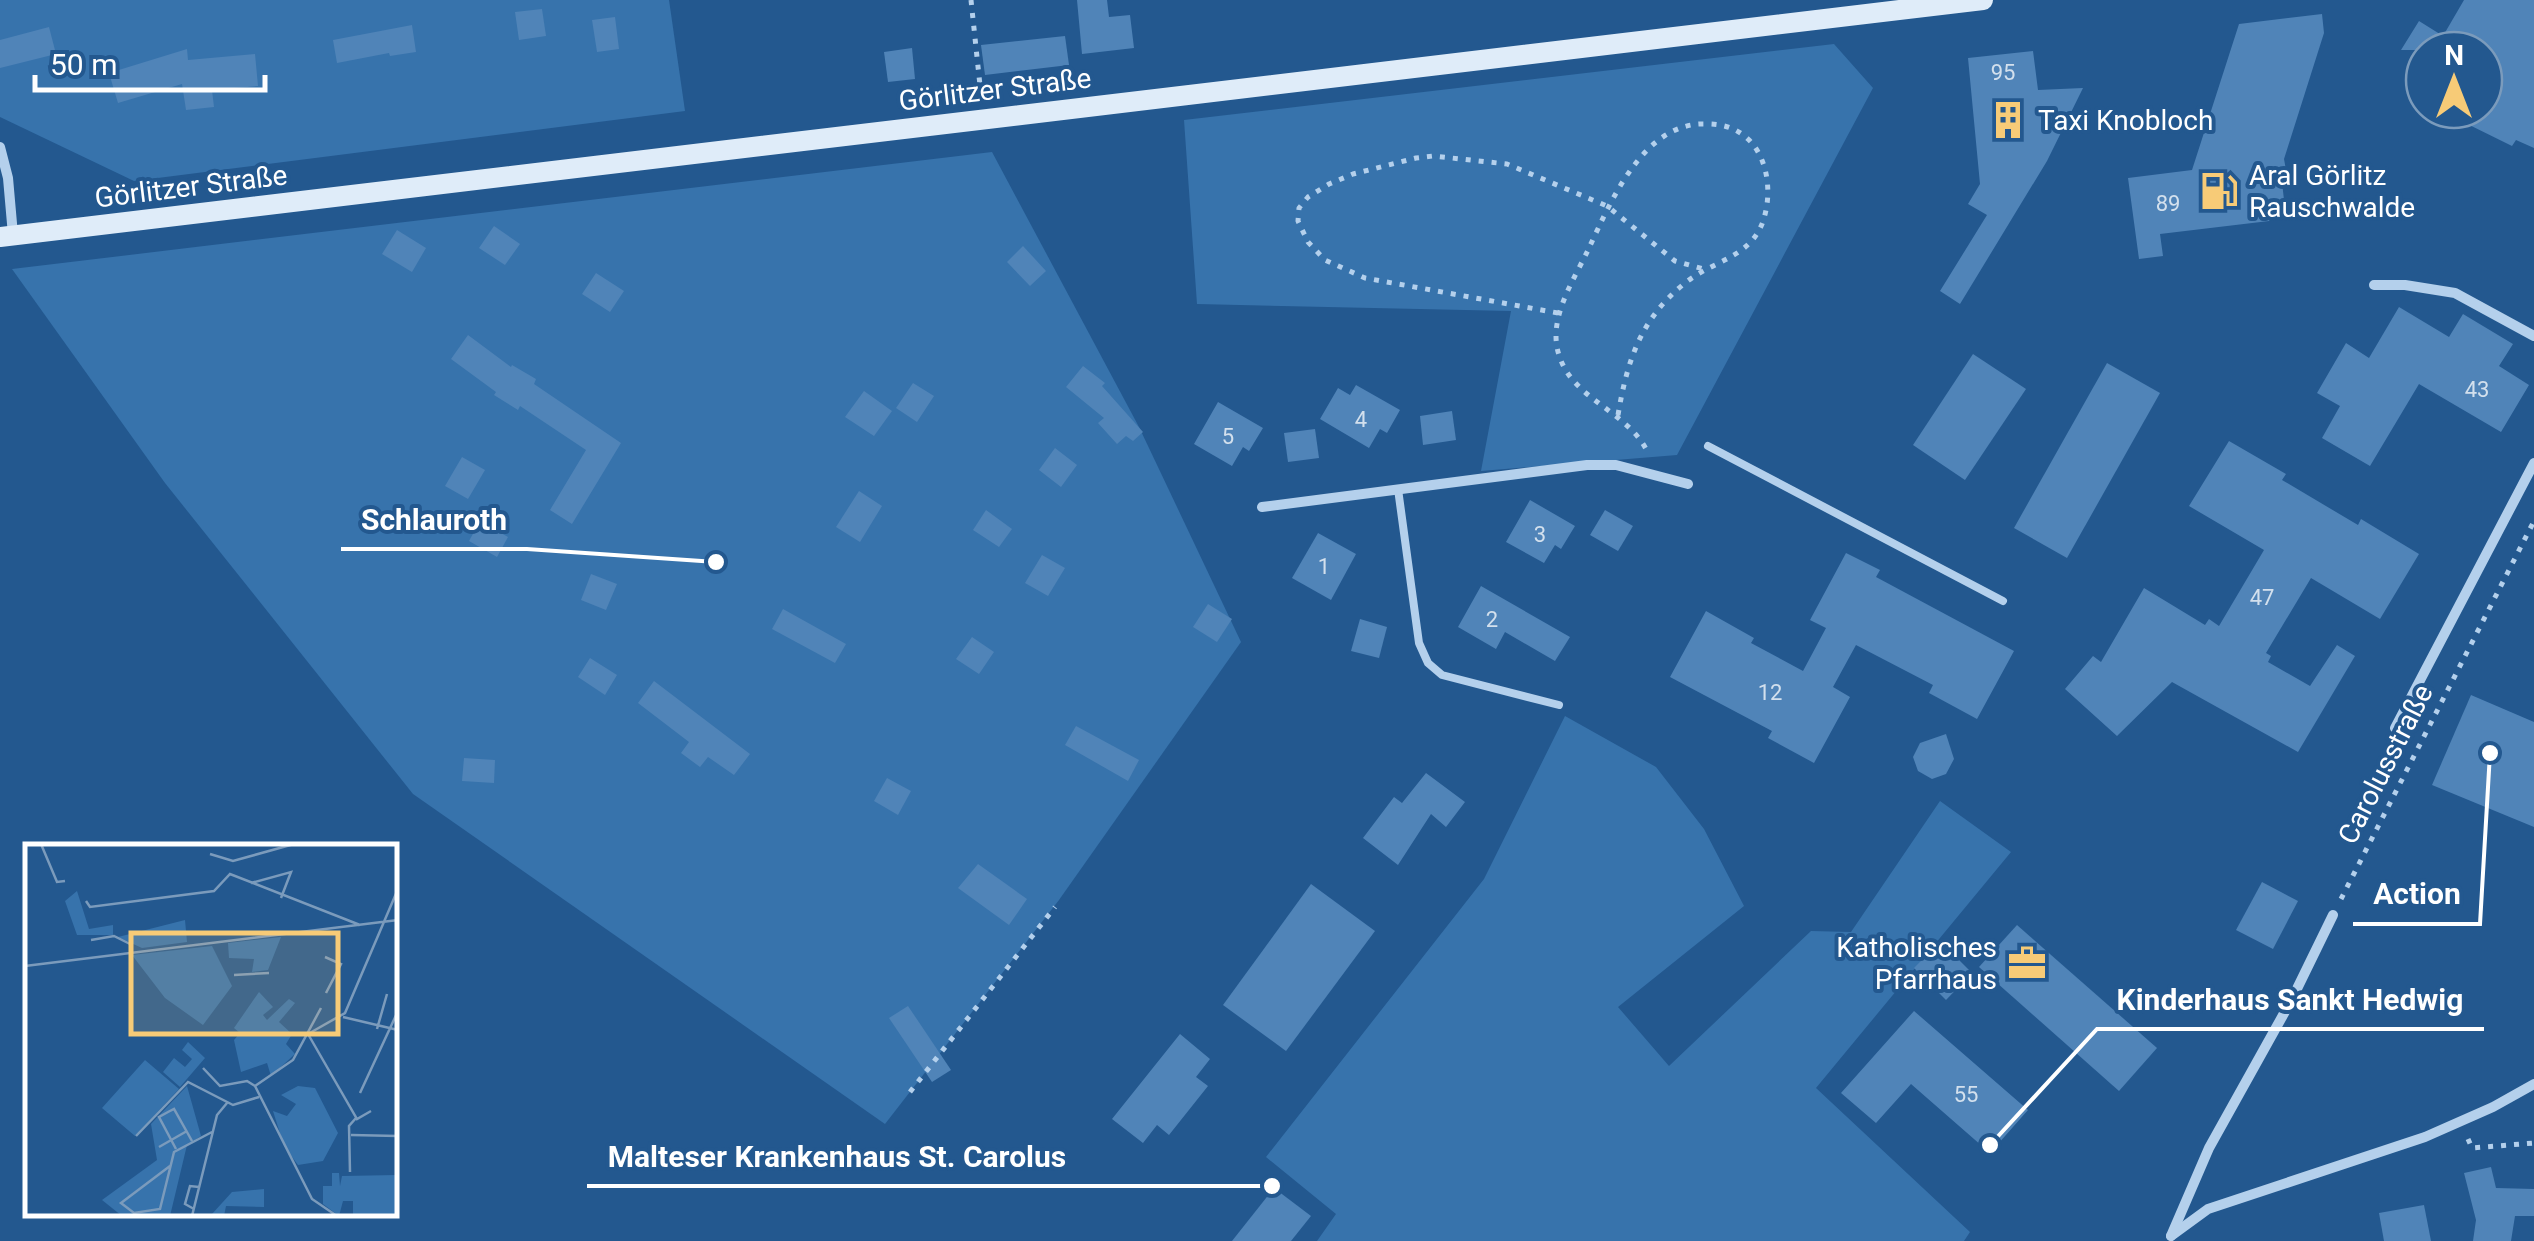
<svg xmlns="http://www.w3.org/2000/svg" width="2534" height="1241" font-family="Roboto,sans-serif">
<rect width="100%" height="100%" fill="#23588f"/>
<!-- green -->
<g fill="#3773ac">
<polygon points="0,0 669,0 685,111 134,181 0,117"/>
<polygon points="1834,44 1873,88 1677,455 1481,471 1511,311 1197,304 1184,120"/>
<polygon points="992,152 1139,427 1241,642 1059,900 885,1124 413,794 165,483 12,269"/>
<polygon points="1565,716 1656,767 1704,829 1744,906 1618,1007 1669,1066 1811,931 1851,932 1940,801 2011,852 1816,1088 1970,1232 1964,1241 1317,1241 1336,1214 1266,1157 1484,879"/>
</g>
<!-- building -->
<g fill="#5084b8">
<polygon points="1077,0 1107,0 1109,17 1130,15 1134,48 1082,54"/>
<polygon points="2464,0 2534,0 2534,148 2516,140 2512,146 2439,110 2484,110 2484,50 2401,50 2419,21 2443,36"/>
<polygon points="542,9 546,36 519,40 515,12"/>
<polygon points="2322,14 2324,33 2284,159 2288,181 2282,182 2284,200 2269,221 2160,234 2163,256 2139,259 2128,178 2192,170 2239,24"/>
<polygon points="615,17 619,49 597,52 592,20"/>
<polygon points="412,25 416,52 390,56 389,53 337,63 333,40"/>
<polygon points="49,27 56,54 0,68 0,40"/>
<polygon points="1065,36 1069,65 985,75 981,45"/>
<polygon points="912,48 915,79 888,82 884,52"/>
<polygon points="187,49 188,60 255,54 258,86 212,90 214,107 186,110 182,84 118,103 109,73"/>
<polygon points="2033,51 2038,90 2083,88 2047,161 1960,304 1940,291 1987,215 1968,204 1980,184 1968,58"/>
<polygon points="494,226 520,244 505,265 479,248"/>
<polygon points="397,230 426,248 412,272 382,254"/>
<polygon points="1023,246 1046,271 1030,286 1007,262"/>
<polygon points="596,273 624,291 610,312 582,294"/>
<polygon points="2399,307 2449,337 2463,314 2513,344 2499,366 2529,385 2501,432 2419,384 2370,466 2322,438 2340,406 2317,393 2346,343 2369,358"/>
<polygon points="468,335 511,367 512,365 536,379 534,384 621,443 572,524 550,510 586,450 520,406 518,410 494,395 496,392 451,359"/>
<polygon points="1973,354 2026,389 1965,480 1913,445"/>
<polygon points="2107,363 2160,393 2067,558 2014,528"/>
<polygon points="1083,366 1105,383 1102,386 1143,432 1133,441 1126,436 1117,444 1098,423 1104,418 1066,387"/>
<polygon points="913,383 934,396 917,422 896,408"/>
<polygon points="1356,385 1400,410 1387,433 1380,429 1369,448 1320,419 1338,388 1350,395"/>
<polygon points="864,391 892,411 874,436 845,417"/>
<polygon points="1218,402 1263,428 1249,451 1243,447 1232,466 1194,444"/>
<polygon points="1452,411 1456,440 1423,445 1420,416"/>
<polygon points="1315,429 1319,458 1288,462 1284,433"/>
<polygon points="2229,441 2286,474 2282,480 2358,525 2361,519 2419,554 2380,619 2311,578 2266,653 2271,656 2268,662 2310,686 2337,645 2355,656 2298,752 2172,682 2117,736 2065,689 2093,656 2101,662 2144,588 2205,625 2209,619 2219,626 2264,550 2189,506"/>
<polygon points="1055,448 1077,465 1061,487 1039,470"/>
<polygon points="462,457 485,470 468,499 445,486"/>
<polygon points="859,491 882,506 860,542 836,527"/>
<polygon points="1530,500 1575,526 1561,549 1555,545 1544,563 1506,542"/>
<polygon points="986,510 1012,529 999,547 973,530"/>
<polygon points="1605,510 1633,526 1618,551 1590,535"/>
<polygon points="480,521 508,537 497,557 469,541"/>
<polygon points="1318,533 1356,554 1331,600 1292,578"/>
<polygon points="1846,553 1880,570 1876,577 2014,651 1977,719 1929,693 1933,685 1856,645 1833,687 1850,697 1814,763 1768,738 1772,731 1670,677 1706,611 1754,638 1751,643 1803,671 1826,628 1810,620"/>
<polygon points="1042,555 1065,568 1048,596 1025,583"/>
<polygon points="591,574 617,584 606,610 581,600"/>
<polygon points="1481,586 1570,637 1555,661 1505,632 1496,649 1458,627"/>
<polygon points="1208,604 1232,619 1217,642 1193,627"/>
<polygon points="783,609 846,644 835,663 772,629"/>
<polygon points="1360,619 1387,627 1379,658 1351,651"/>
<polygon points="972,637 994,652 979,674 956,659"/>
<polygon points="590,658 617,675 605,695 578,677"/>
<polygon points="654,681 750,754 734,775 708,757 700,767 681,753 689,742 638,703"/>
<polygon points="2471,695 2534,722 2534,827 2432,785"/>
<polygon points="1076,726 1139,760 1128,781 1065,745"/>
<polygon points="1946,734 1954,759 1946,774 1932,779 1918,771 1913,757 1920,743"/>
<polygon points="464,758 495,760 494,783 462,781"/>
<polygon points="1426,773 1465,802 1446,827 1431,814 1398,865 1363,838 1394,797 1402,803"/>
<polygon points="887,778 911,791 898,815 874,801"/>
<polygon points="978,864 1027,899 1009,925 958,888"/>
<polygon points="2262,882 2298,901 2273,949 2236,930"/>
<polygon points="1311,884 1375,931 1286,1051 1223,1005"/>
<polygon points="2017,925 2157,1048 2119,1091 1979,967"/>
<polygon points="1940,941 1972,973 1946,1000 1914,968"/>
<polygon points="908,1006 951,1070 932,1082 889,1018"/>
<polygon points="1914,1011 2028,1110 1990,1153 1911,1084 1876,1123 1841,1093"/>
<polygon points="1180,1034 1210,1059 1196,1077 1208,1086 1169,1135 1157,1125 1143,1143 1112,1119"/>
<polygon points="2491,1167 2496,1188 2534,1189 2534,1216 2515,1216 2511,1241 2473,1241 2476,1220 2464,1173"/>
<polygon points="1274,1188 1311,1216 1291,1241 1232,1241"/>
<polygon points="2424,1205 2431,1241 2384,1241 2379,1213"/>
</g>
<g fill="none" stroke-linecap="round" stroke-linejoin="round">
<!-- path -->
<g stroke="#b4d0ec" stroke-width="5" stroke-dasharray="5 8" stroke-linecap="butt">
<polyline points="971,0 981,95"/>
<polyline points="1558,313 1365,278 1325,260 1308,242 1298,221 1299,208 1308,197 1329,184 1353,174 1416,158 1433,156 1507,164 1607,206 1675,261 1707,270"/>
<path d="M 1618,415 C 1627,362 1640,319 1685,283 C 1716,258 1757,258 1766,210 C 1771,186 1766,156 1748,139 C 1736,128 1723,124 1707,124 C 1644,121 1611,201 1589,248 C 1574,280 1547,319 1559,355 C 1573,401 1630,411 1649,455"/>
<polyline points="2341,899 2534,521"/>
<polyline points="910,1092 1055,907"/>
<polyline points="2468,1139 2472,1148 2534,1143"/>
</g>
<!-- lane -->
<g stroke="#b4d0ec" stroke-width="8">
<polyline points="1708,446 2003,601"/>
<polyline points="1398,489 1419,643 1428,663 1442,675 1559,705"/>
</g>
<!-- street -->
<g stroke="#b4d0ec" stroke-width="10">
<polyline points="0,147 8,178 13,235"/>
<polyline points="2374,285 2405,285 2455,293 2534,336"/>
<polyline points="1262,507 1587,465 1616,465 1688,484"/>
<polyline points="2395,728 2534,463"/>
<polyline points="2171,1236 2208,1209 2425,1137 2493,1107 2534,1084"/>
<polyline points="2171,1236 2209,1148 2292,999 2333,915"/>
</g>
<!-- secondary -->
<polyline stroke="#dfecf9" stroke-width="20" points="0,237 1983,0"/>
</g>
<!-- icons -->
<defs>
<g id="building-bare" transform="scale(3)"><path d="M-4-6H4V6H1V3H-1V6H-4ZM-2.5-4.3h1.7v1.8h-1.7ZM.8-4.3h1.7v1.8H.8ZM-2.5-1h1.7V.8h-1.7ZM.8-1h1.7V.8H.8Z" fill="#f7cb77" stroke="#23588f" stroke-width="2.5" paint-order="stroke"/></g>
<g id="fuel-bare" transform="scale(3)"><path d="M-5.5-6h7V0h2V4h1.3V-2.5L3-4.5l.8-.8L6-3V5H2.5V1h-1V6h-7ZM-4.2-4.7v3.2H.2V-4.7Z" fill="#f7cb77" stroke="#23588f" stroke-width="2.5" paint-order="stroke"/></g>
<g id="office-bare" transform="scale(3)"><path d="M-6-3h4V-5.5h4V-3h4V5H-6ZM-1-4.5V-3h2v-1.5ZM-6 0V1H6V0Z" fill="#f7cb77" stroke="#23588f" stroke-width="2.5" paint-order="stroke"/></g>
</defs>
<g fill-rule="evenodd">
<use href="#building-bare" x="2008" y="120"/>
<use href="#fuel-bare" x="2219" y="191"/>
<use href="#office-bare" x="2027" y="963"/>
</g>
<g text-anchor="middle" stroke-width="8" stroke-linejoin="round" paint-order="stroke">
<!-- number labels -->
<g font-size="22" fill="#d3e0ed">
<text x="2003" y="80">95</text>
<text x="2168" y="211">89</text>
<text x="2477" y="397">43</text>
<text x="1361" y="427">4</text>
<text x="1228" y="444">5</text>
<text x="1540" y="542">3</text>
<text x="1324" y="574">1</text>
<text x="2262" y="605">47</text>
<text x="1492" y="627">2</text>
<text x="1770" y="700">12</text>
<text x="1966" y="1102">55</text>
</g>
<!-- street labels -->
<g font-size="28" fill="#fff" stroke="#23588f">
<text transform="translate(995 89) rotate(-7)" y="10">Görlitzer Straße</text>
<text transform="translate(191 186) rotate(-7)" y="10">Görlitzer Straße</text>
<text transform="translate(2385 764) rotate(-63)" y="10">Carolusstraße</text>
</g>
<!-- poi labels -->
<g font-size="28" fill="#fff" stroke="#23588f" text-anchor="start">
<text x="2038" y="130">Taxi Knobloch</text>
<text x="2249" y="185">Aral Görlitz<tspan x="2249" dy="32">Rauschwalde</tspan></text>
<text x="1997" y="957" text-anchor="end">Katholisches<tspan x="1997" dy="32">Pfarrhaus</tspan></text>
</g>
</g>
<!-- overview -->
<g transform="translate(25 844)">
<rect width="372" height="372" fill="#23588f"/>
<path d="M 52,47 L 64,85 L 88,81 L 88,91 L 52,91 L 40,57 ZM 160,76 L 162,98 L 117,104 L 93,93 ZM 256,93 L 243,126 L 227,128 L 229,115 L 204,114 L 203,99 ZM 187,102 L 207,142 L 178,181 L 140,154 L 107,111 ZM 234,148 L 248,163 L 238,171 L 242,176 L 264,155 L 270,159 L 254,178 L 267,190 L 261,200 L 270,210 L 246,232 L 242,219 L 216,228 L 209,196 L 215,189 L 209,184 ZM 163,198 L 180,214 L 155,243 L 138,228 L 149,214 L 160,223 L 167,215 L 157,206 ZM 120,216 L 154,245 L 110,292 L 77,264 ZM 162,242 L 176,292 L 162,301 L 145,372 L 97,372 L 77,356 L 132,316 L 126,280 ZM 273,242 L 290,244 L 313,289 L 298,317 L 273,321 L 259,302 L 248,267 L 262,272 L 271,260 L 256,251 ZM 307,329 L 314,329 L 315,342 L 317,332 L 372,331 L 372,372 L 328,372 L 328,357 L 318,357 L 314,372 L 298,360 L 298,342 L 307,342 ZM 239,345 L 239,363 L 201,362 L 199,372 L 187,370 L 207,348 Z" fill="#3773ac"/>
<path fill="none" stroke="#7b9bbc" stroke-width="2.5" d="M 16,0 L 32,38 L 40,37M 185,10 L 208,17 L 269,0M 226,39 L 266,28 L 256,54M 61,57 L 65,63 L 189,47 L 205,30 L 335,81M 66,96 L 89,92 L 105,100 L 107,109M 300,113 L 316,120 L 301,149M 0,122 L 373,76M 209,131 L 244,129M 318,173 L 373,186M 352,185 L 362,150M 283,190 L 320,169 L 373,45M 283,190 L 332,275 L 346,267M 178,224 L 195,242 L 222,237 L 230,242M 230,242 L 287,355 L 312,372M 230,242 L 268,216 L 296,164M 335,249 L 373,167M 326,291 L 373,292M 111,292 L 163,238 L 208,261 L 234,253M 134,303 L 162,287M 151,305 L 134,273 L 143,268 L 149,265 L 167,297M 145,322 L 96,359 L 109,369 L 135,365 L 149,308 L 187,288M 325,328 L 324,282 L 331,274M 169,365 L 160,360 L 165,342 L 174,343M 167,372 L 192,271 L 202,259"/>
<path fill="#f7cb77" fill-opacity="0.15" stroke="#f7cb77" stroke-width="5" d="M 106,89 L 313,89 L 313,190 L 106,190 Z"/>
<rect width="372" height="372" fill="none" stroke="#fff" stroke-width="5"/>
</g>
<!-- callouts -->
<path fill="none" stroke="#fff" stroke-width="4" d="M716 562L527 549H341M2490 753L2480 924H2353M1990 1145L2097 1029H2484M1272 1186L1086 1186H587"/>
<g fill="#fff" stroke="#23588f" stroke-width="4">
<circle cx="716" cy="562" r="10"/>
<circle cx="2490" cy="753" r="10"/>
<circle cx="1990" cy="1145" r="10"/>
<circle cx="1272" cy="1186" r="10"/>
</g>
<g font-size="30" text-anchor="middle" font-weight="bold" fill="#fff" stroke="#23588f" stroke-width="8" stroke-linejoin="round" paint-order="stroke">
<text x="434" y="530">Schlauroth</text>
<text x="2417" y="904">Action</text>
<text x="2290" y="1010">Kinderhaus Sankt Hedwig</text>
<text x="837" y="1167">Malteser Krankenhaus St. Carolus</text>
</g>
<!-- north arrow -->
<g transform="translate(2454 80)"><circle r="48" fill="#23588f" stroke="#7b9bbc" stroke-width="2.5"/>
<path d="M0-8L18 38L0 25L-18 38Z" fill="#f7cb77"/>
<text y="-15" font-size="28" font-weight="bold" text-anchor="middle" fill="#ffffff">N</text>
</g>
<!-- scale -->
<path d="M35 75v15h230v-15" fill="none" stroke="#ffffff" stroke-width="5"/>
<text x="50" y="75" font-size="30" fill="#ffffff" stroke="#23588f" stroke-width="8" paint-order="stroke">50 m</text>
</svg>
